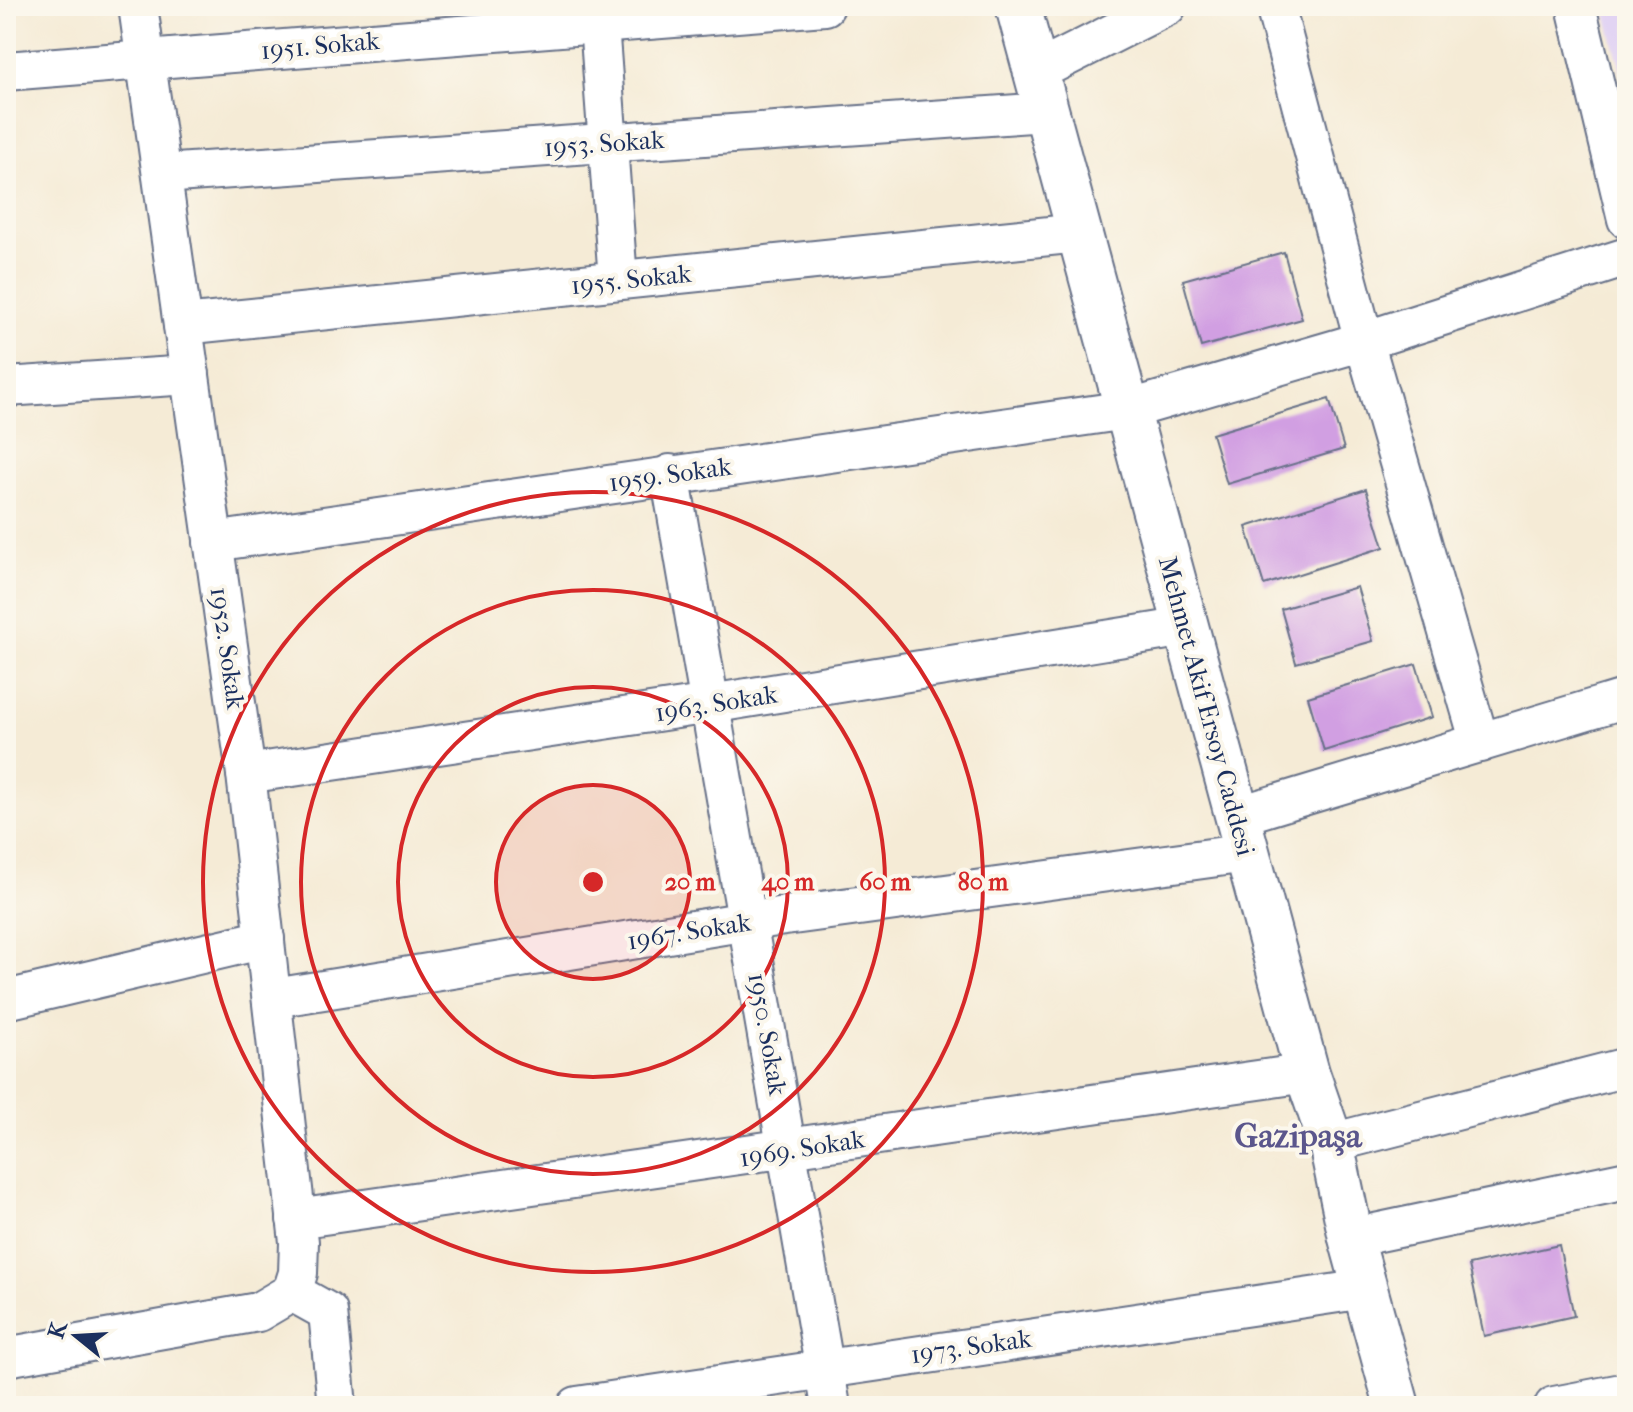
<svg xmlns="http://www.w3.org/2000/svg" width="1633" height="1412" font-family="'IM FELL French Canon',serif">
<rect width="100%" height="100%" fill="#fbf7ec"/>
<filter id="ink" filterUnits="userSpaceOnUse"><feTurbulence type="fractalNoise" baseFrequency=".0125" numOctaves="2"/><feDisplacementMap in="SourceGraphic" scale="16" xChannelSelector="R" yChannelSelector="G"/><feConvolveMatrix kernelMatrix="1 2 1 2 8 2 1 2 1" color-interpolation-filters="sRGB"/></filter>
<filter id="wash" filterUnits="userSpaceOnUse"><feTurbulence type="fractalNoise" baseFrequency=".006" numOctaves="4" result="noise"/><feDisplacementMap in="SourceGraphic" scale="32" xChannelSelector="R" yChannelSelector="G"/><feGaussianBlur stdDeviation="1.8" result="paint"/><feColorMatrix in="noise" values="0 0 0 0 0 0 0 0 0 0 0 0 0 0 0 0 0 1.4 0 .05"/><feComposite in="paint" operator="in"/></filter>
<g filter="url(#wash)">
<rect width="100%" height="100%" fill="#f5ebd6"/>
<!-- built -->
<polygon fill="#e2d4f3" points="1604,6 1627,6 1627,95"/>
<g id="blocks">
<!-- building -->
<g fill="#d19fe2">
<polygon points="1284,252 1302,319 1201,347 1183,280"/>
<polygon points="1329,399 1344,449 1227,484 1212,434"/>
<polygon points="1366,489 1384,547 1264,585 1246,527"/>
<polygon points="1357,587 1373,641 1296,663 1281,609"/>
<polygon points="1416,664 1432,717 1324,751 1308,697"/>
<polygon points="1559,1245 1574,1316 1484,1336 1469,1265"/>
</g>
</g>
</g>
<g filter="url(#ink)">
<use href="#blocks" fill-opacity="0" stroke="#677188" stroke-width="2"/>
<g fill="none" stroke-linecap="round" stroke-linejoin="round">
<!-- minor casing -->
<g stroke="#677188" stroke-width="42">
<g id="minor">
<polyline points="138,6 246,774 299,1242 298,1273 292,1292"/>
<polyline points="1275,6 1364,341 1480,743"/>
<polyline points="1576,6 1627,219"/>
<polyline points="599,24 618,280"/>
<polyline points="6,71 825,6"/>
<polyline points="1036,72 1167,6"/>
<polyline points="162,174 1046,112"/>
<polyline points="183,325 1079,233"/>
<polyline points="6,387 190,375"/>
<polyline points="670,474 831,1406"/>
<polyline points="213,542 1127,410 1364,341 1627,257"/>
<polyline points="246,774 710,704 1186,627"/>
<polyline points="1237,816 1627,698"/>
<polyline points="274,998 748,921 1247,853"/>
<polyline points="6,1000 265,939"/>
<polyline points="1331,1143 1627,1067"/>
<polyline points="296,1219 1307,1073"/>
<polyline points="1351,1238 1627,1180"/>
<polyline points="292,1292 328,1312 337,1406"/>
<polyline points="6,1357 258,1312 292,1292"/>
<polyline points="577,1406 1365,1289"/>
<polyline points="1554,1406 1627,1392"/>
</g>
</g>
<!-- tertiary casing -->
<g stroke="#677188" stroke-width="48">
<polyline id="tertiary" points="1018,6 1307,1073 1331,1143 1351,1238 1397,1406"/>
</g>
<!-- minor -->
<use href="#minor" stroke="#fff" stroke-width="38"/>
<!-- tertiary -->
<use href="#tertiary" stroke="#fff" stroke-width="44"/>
</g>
</g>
<!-- distance rings -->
<circle cx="593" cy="882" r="97" fill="#d62828" fill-opacity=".12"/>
<g fill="none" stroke="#d62828" stroke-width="4">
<circle cx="593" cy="882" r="97"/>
<circle cx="593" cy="882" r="195"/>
<circle cx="593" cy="882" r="292"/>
<circle cx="593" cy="882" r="390"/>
</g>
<g text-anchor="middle" stroke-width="8" stroke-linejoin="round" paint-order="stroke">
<!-- street labels -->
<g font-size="26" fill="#1b2f5e" stroke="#fbf7ec">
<text transform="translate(320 45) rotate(-5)" y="9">1951. Sokak</text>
<text transform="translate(604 143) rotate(-4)" y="9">1953. Sokak</text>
<text transform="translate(631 279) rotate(-6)" y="9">1955. Sokak</text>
<text transform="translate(670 474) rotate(-8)" y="9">1959. Sokak</text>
<text transform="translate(228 648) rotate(82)" y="9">1952. Sokak</text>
<text transform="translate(716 703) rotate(-9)" y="9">1963. Sokak</text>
<text transform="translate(1207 706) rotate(75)" y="9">Mehmet Akif Ersoy Caddesi</text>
<text transform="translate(689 931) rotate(-9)" y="9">1967. Sokak</text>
<text transform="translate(768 1034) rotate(80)" y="9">1950. Sokak</text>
<text transform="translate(802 1148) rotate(-9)" y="9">1969. Sokak</text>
<text transform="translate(971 1346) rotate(-8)" y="9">1973. Sokak</text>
</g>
<!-- district labels -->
<g font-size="34" font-weight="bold" fill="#5b568c" stroke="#fbf7ec">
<text x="1298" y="1147">Gazipaşa</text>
</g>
</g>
<circle cx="593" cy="882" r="12" fill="#d62828" stroke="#fbf7ec" stroke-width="4"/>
<g font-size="24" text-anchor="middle" font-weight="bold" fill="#d62828" stroke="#fbf7ec" stroke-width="8" stroke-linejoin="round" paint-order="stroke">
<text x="690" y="890">20 m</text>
<text x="788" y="890">40 m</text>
<text x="885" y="890">60 m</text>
<text x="983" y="890">80 m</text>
</g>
<!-- margin -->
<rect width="1633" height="1412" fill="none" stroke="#fbf7ec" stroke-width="32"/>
<!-- north arrow -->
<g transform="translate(76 1336) rotate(288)" stroke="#fbf7ec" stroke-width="6" paint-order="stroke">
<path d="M0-6L14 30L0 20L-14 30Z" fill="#1b2f5e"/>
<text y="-12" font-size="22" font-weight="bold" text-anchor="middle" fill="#1b2f5e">K</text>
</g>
</svg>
